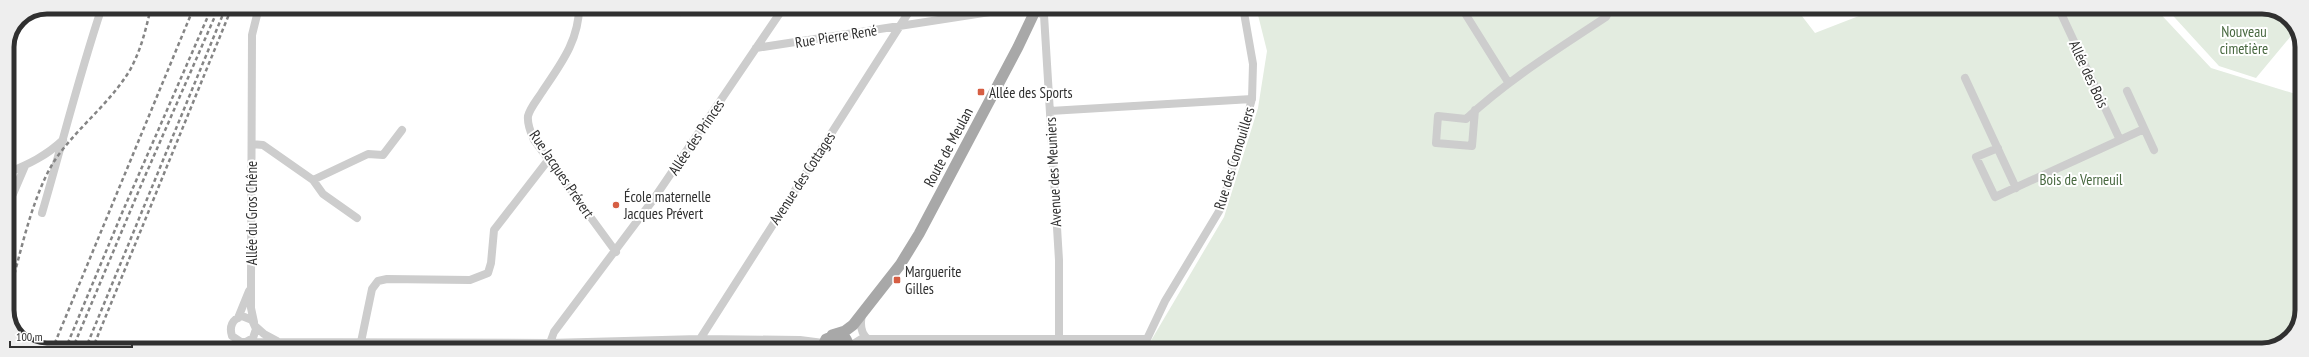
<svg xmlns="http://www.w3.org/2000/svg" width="2309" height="357" font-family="'PT Sans Narrow',sans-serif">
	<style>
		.green { fill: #e3ece0 }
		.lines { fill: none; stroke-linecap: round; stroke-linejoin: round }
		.minor { stroke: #cdcdcd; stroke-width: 8 }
		.major { stroke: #a8a8a8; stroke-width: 11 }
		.rail { stroke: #858585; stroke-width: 2.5; stroke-dasharray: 4 3; stroke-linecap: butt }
		.poi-dot { fill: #d65e43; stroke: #fff; stroke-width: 1.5 }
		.labels { text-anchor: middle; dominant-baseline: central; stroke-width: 4; stroke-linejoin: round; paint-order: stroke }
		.park-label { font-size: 15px; fill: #496941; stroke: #fff }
		.street-label { font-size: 15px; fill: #303030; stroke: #fff }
		.poi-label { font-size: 15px; fill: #303030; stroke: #fff; text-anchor: start }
		.rim { fill: none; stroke: #303030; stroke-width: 5 }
	</style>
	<rect width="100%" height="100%" fill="#fff"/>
	<!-- green -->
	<path class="green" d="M1256,7H1795L1815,33L1882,7H2154L2211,68L2302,96V316L2288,340L2262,350H1057L1058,343L1149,344L1224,217L1258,108L1267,51Z
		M2165,7H2268L2290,19L2296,30L2256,78L2219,66Z"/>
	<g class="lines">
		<!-- minor -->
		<path class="minor" d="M579,7C579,41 560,65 542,92C537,100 530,108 528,116C527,125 531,133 534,140L616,252
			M672,7L680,12L683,7
			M1461,7L1508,82
			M1784,7L1792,9L1797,7
			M2058,7L2120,140
			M756,48L1023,7L1044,15L1059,260V339
			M1965,78L2016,188
			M2127,91L2154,150
			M1475,110L1472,146L1436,143L1438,116L1466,119C1509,79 1558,49 1606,17L1611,7
			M1050,111L1252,99
			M252,144L263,145L313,180L368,154L383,155L402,130
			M1998,148L1976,157L1995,197L2144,129
			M7,173C29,164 46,156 63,140
			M313,180L323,194L357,218
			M7,200L13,194L25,166
			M42,213C62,145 79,75 102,7
			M862,315C860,324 860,333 868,339
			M238,318L249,291
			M254,322L251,308V281L252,35L259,7
			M255,326L264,334L277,341
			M246,342L253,338L256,329L252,320L242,316C232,319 229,327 232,336L241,342L550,343L699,339L800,340L823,343
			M361,342L372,289L378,281L387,279L470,280L488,273L491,263L494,230L549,159
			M550,343L554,332L653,200L784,7
			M850,346L861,339H1147L1165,301L1221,208L1252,99L1253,64L1243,7
			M693,350L912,7
			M922,350V339"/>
		<!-- major -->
		<path class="major" d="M832,335L845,331L853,325L900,265L919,234L1018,47L1037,7
			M821,350L826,339L836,335L846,339L851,350"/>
		<!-- rail -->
		<path class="rail" d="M7,301C20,257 30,202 53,163C75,129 109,105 130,70C141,50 146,29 151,7
			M52,350L194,7
			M65,350L122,213L212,7
			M72,350L142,183L219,7
			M85,350L226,7
			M92,350L232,7"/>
	</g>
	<!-- markers -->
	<g class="poi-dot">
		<rect x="977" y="88" width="8" height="8" rx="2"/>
		<circle cx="616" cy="205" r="4"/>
		<rect x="893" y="276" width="8" height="8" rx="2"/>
	</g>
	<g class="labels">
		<!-- park labels -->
		<g class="park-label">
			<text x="2244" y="31">Nouveau<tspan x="2244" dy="17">cimetière</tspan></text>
			<text x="2081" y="179">Bois de Verneuil</text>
		</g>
		<!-- street labels -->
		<g class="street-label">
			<text transform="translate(836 36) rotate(-9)">Rue Pierre René</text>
			<text transform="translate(2089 74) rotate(65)">Allée des Bois</text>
			<text transform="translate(696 137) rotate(-56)">Allée des Princes</text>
			<text transform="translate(948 147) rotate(-62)">Route de Meulan</text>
			<text transform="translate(1234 158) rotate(-73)">Rue des Cornouillers</text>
			<text transform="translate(1053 172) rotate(-93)">Avenue des Meuniers</text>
			<text transform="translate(562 174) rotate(56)">Rue Jacques Prévert</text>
			<text transform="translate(802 178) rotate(-57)">Avenue des Cottages</text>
			<text transform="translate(251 213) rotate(-90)">Allée du Gros Chêne</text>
		</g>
		<!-- poi labels -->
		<g class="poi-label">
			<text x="989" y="92">Allée des Sports</text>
			<text x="624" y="196">École maternelle<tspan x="624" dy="17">Jacques Prévert</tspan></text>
			<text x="905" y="271">Marguerite<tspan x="905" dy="17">Gilles</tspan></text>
		</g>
	</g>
	<!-- crop -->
	<path d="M0 0H2309V357H0ZM47 14H2262A33 33 0 0 1 2295 47V310A33 33 0 0 1 2262 343H47A33 33 0 0 1 14 310V47A33 33 0 0 1 47 14Z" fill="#eee" fill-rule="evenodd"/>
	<path class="rim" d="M47 14H2262A33 33 0 0 1 2295 47V310A33 33 0 0 1 2262 343H47A33 33 0 0 1 14 310V47A33 33 0 0 1 47 14Z"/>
	<!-- scale -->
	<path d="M10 341v6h122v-6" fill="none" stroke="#303030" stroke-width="2"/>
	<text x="16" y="341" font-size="12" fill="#303030" stroke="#ffffff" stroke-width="3" paint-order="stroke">100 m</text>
</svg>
